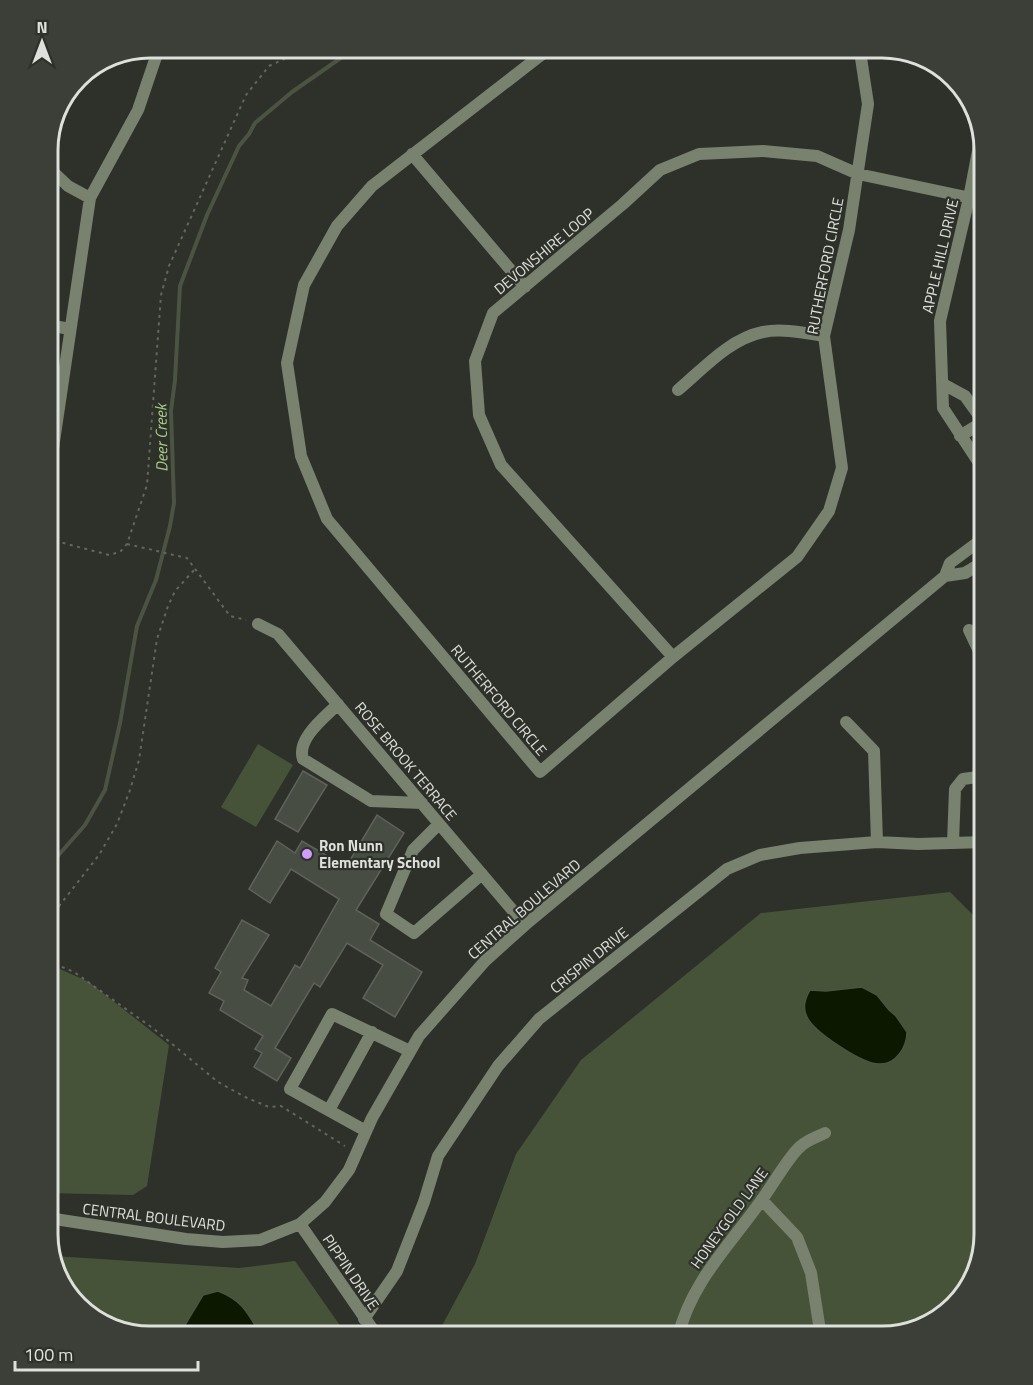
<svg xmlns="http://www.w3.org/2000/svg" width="1033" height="1385" font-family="'Titillium Web',sans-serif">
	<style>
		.green { fill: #475339 }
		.water { fill: #0c1800; stroke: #4b5442; stroke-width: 1.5 }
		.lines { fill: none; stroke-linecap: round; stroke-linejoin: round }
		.stream { stroke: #4b5442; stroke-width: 4 }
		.building { fill: #484d44; stroke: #5e625a; stroke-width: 1.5 }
		.path { stroke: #62665f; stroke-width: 2; stroke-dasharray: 3 4.5; stroke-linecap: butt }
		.minor { stroke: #78826f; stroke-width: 12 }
		.poi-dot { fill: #d29cfd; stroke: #2d3129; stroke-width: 2 }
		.labels { text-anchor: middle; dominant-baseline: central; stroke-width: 4.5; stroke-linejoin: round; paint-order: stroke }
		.street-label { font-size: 15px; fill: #dde0db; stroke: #2d3129 }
		.poi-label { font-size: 15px; font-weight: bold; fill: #dde0db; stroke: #2d3129; text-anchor: start }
		.water-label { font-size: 16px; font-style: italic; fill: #abcc88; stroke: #2d3129 }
		.rim { fill: none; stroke: #dde0db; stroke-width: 3 }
	</style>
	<rect width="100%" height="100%" fill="#2d3129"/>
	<!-- green -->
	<path class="green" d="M258,744L293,765L256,827L221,807Z
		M950,892L985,927V1235L971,1286L934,1323L883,1337H436L475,1264L516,1154L581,1060L761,913Z
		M51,965L89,982L169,1045L147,1186L133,1195L48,1193V971Z
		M54,1256L239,1268L295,1261L348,1337H144L99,1323L62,1286Z"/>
	<!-- water -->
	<path class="water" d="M862,987L877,995L889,1010L896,1016L907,1032C907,1047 896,1065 879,1064C862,1064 814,1032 807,1017C802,1007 805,999 810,990L826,991Z
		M218,1291C244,1301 248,1314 262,1337H166L179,1335L203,1295Z"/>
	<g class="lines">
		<!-- stream -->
		<path class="stream" d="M48,867L85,825L105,790L120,723L137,626L156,580L170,526L174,503L171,411L175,380L180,286L207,215L239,146L249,134L255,123L292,92L355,48"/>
	</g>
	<!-- building -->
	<path class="building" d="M303,771L327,785L298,832L275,819Z
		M377,815L404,833L356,910L379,924L370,940L422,972L395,1017L363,998L383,965L347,943L320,987L314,983L275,1048L291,1058L277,1081L254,1067L262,1053L255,1049L263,1036L220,1010L224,1001L209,993L221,972L215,968L242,920L269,935L242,978L248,980L244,990L271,1006L295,965L300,968L339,899L291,869L270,903L249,889L277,841L295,853L302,841L346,867Z"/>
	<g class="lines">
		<!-- path -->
		<path class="path" d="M48,539L109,555L120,552L127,544L147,485L161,295L169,266L246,95L269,66L308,48
			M127,544L187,558L230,616L246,620
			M48,926L56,910L99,855L117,824L130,790L139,760L157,639L168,606L175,591L195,569
			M48,961L74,972L154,1029L218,1082L245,1097L269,1107L281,1106L345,1146"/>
		<!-- minor -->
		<path class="minor" d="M550,48L372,186L337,226L304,285L287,363L301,456L327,519L540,772L673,657L797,557L829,511L842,468L824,336L849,230L868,104L861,58L857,48
			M981,135L969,198L940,321L943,408L985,472
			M412,154L525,287
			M48,167L68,186L90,198
			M48,325L70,329
			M943,384L965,396L985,424
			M678,390C703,369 729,339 763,332C782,328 805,333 824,336
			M960,436L983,422
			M48,482L90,198L138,110L159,48
			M945,576L965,573L985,561
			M258,624L278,634L525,925
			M969,630L985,664
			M673,657L501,465L479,415L475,361L493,313L623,204L660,170L699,154L763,151L817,156L858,174L985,201
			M338,704C325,717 296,739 303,759L371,801L422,803
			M846,722L874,751L877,842
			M439,824L413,850L386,914L414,933L482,874
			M953,843L955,789L963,779L985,776
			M329,1110L372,1032
			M366,1131L290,1089L332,1014L410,1051
			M762,1200L797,1237L811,1273L821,1337
			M48,1218L186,1239L223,1242L260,1240L300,1224L325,1202L349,1170L372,1118L419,1036L485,961L525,925L945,576L950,563L985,537
			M300,1224L378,1337
			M364,1319L397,1271L424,1202L438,1156L498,1066L539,1019L727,869L760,855L800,848L877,842L918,844L985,842
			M678,1337C691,1281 732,1243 763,1198C772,1186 791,1153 801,1146C807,1140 817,1137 825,1133"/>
	</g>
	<!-- markers -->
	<circle class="poi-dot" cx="307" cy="854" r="6"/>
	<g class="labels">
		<!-- street labels -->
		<g class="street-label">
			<text transform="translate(544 251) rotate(-40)">DEVONSHIRE LOOP</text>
			<text transform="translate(940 256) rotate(-77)">APPLE HILL DRIVE</text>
			<text transform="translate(825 266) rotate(-79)">RUTHERFORD CIRCLE</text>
			<text transform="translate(499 700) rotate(50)">RUTHERFORD CIRCLE</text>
			<text transform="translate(406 761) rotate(50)">ROSE BROOK TERRACE</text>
			<text transform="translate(524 909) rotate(-41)">CENTRAL BOULEVARD</text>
			<text transform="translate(589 960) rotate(-39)">CRISPIN DRIVE</text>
			<text transform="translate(154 1217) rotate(7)">CENTRAL BOULEVARD</text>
			<text transform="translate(729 1218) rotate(-54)">HONEYGOLD LANE</text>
			<text transform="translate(351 1272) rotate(56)">PIPPIN DRIVE</text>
		</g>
		<!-- poi labels -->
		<g class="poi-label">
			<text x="319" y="845">Ron Nunn<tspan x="319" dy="17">Elementary School</tspan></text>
		</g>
		<!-- water labels -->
		<g class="water-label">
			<text transform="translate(161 438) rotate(-91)">Deer Creek</text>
		</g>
	</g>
	<!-- crop -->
	<path d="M0 0H1033V1385H0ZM150 58H882A92 92 0 0 1 974 150V1234A92 92 0 0 1 882 1326H150A92 92 0 0 1 58 1234V150A92 92 0 0 1 150 58Z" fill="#3b3f37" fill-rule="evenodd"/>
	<path class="rim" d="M150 58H882A92 92 0 0 1 974 150V1234A92 92 0 0 1 882 1326H150A92 92 0 0 1 58 1234V150A92 92 0 0 1 150 58Z"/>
	<!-- north arrow -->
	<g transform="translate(42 42)" stroke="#2d3129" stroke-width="4.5" paint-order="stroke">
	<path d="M0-4.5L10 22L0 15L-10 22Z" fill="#dde0db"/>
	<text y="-9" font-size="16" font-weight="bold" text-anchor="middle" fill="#dde0db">N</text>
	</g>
	<!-- scale -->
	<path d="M15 1361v9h183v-9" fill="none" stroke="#dde0db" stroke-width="3"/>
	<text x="24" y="1361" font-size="18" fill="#dde0db" stroke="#2d3129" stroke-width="4.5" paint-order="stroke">100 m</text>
</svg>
